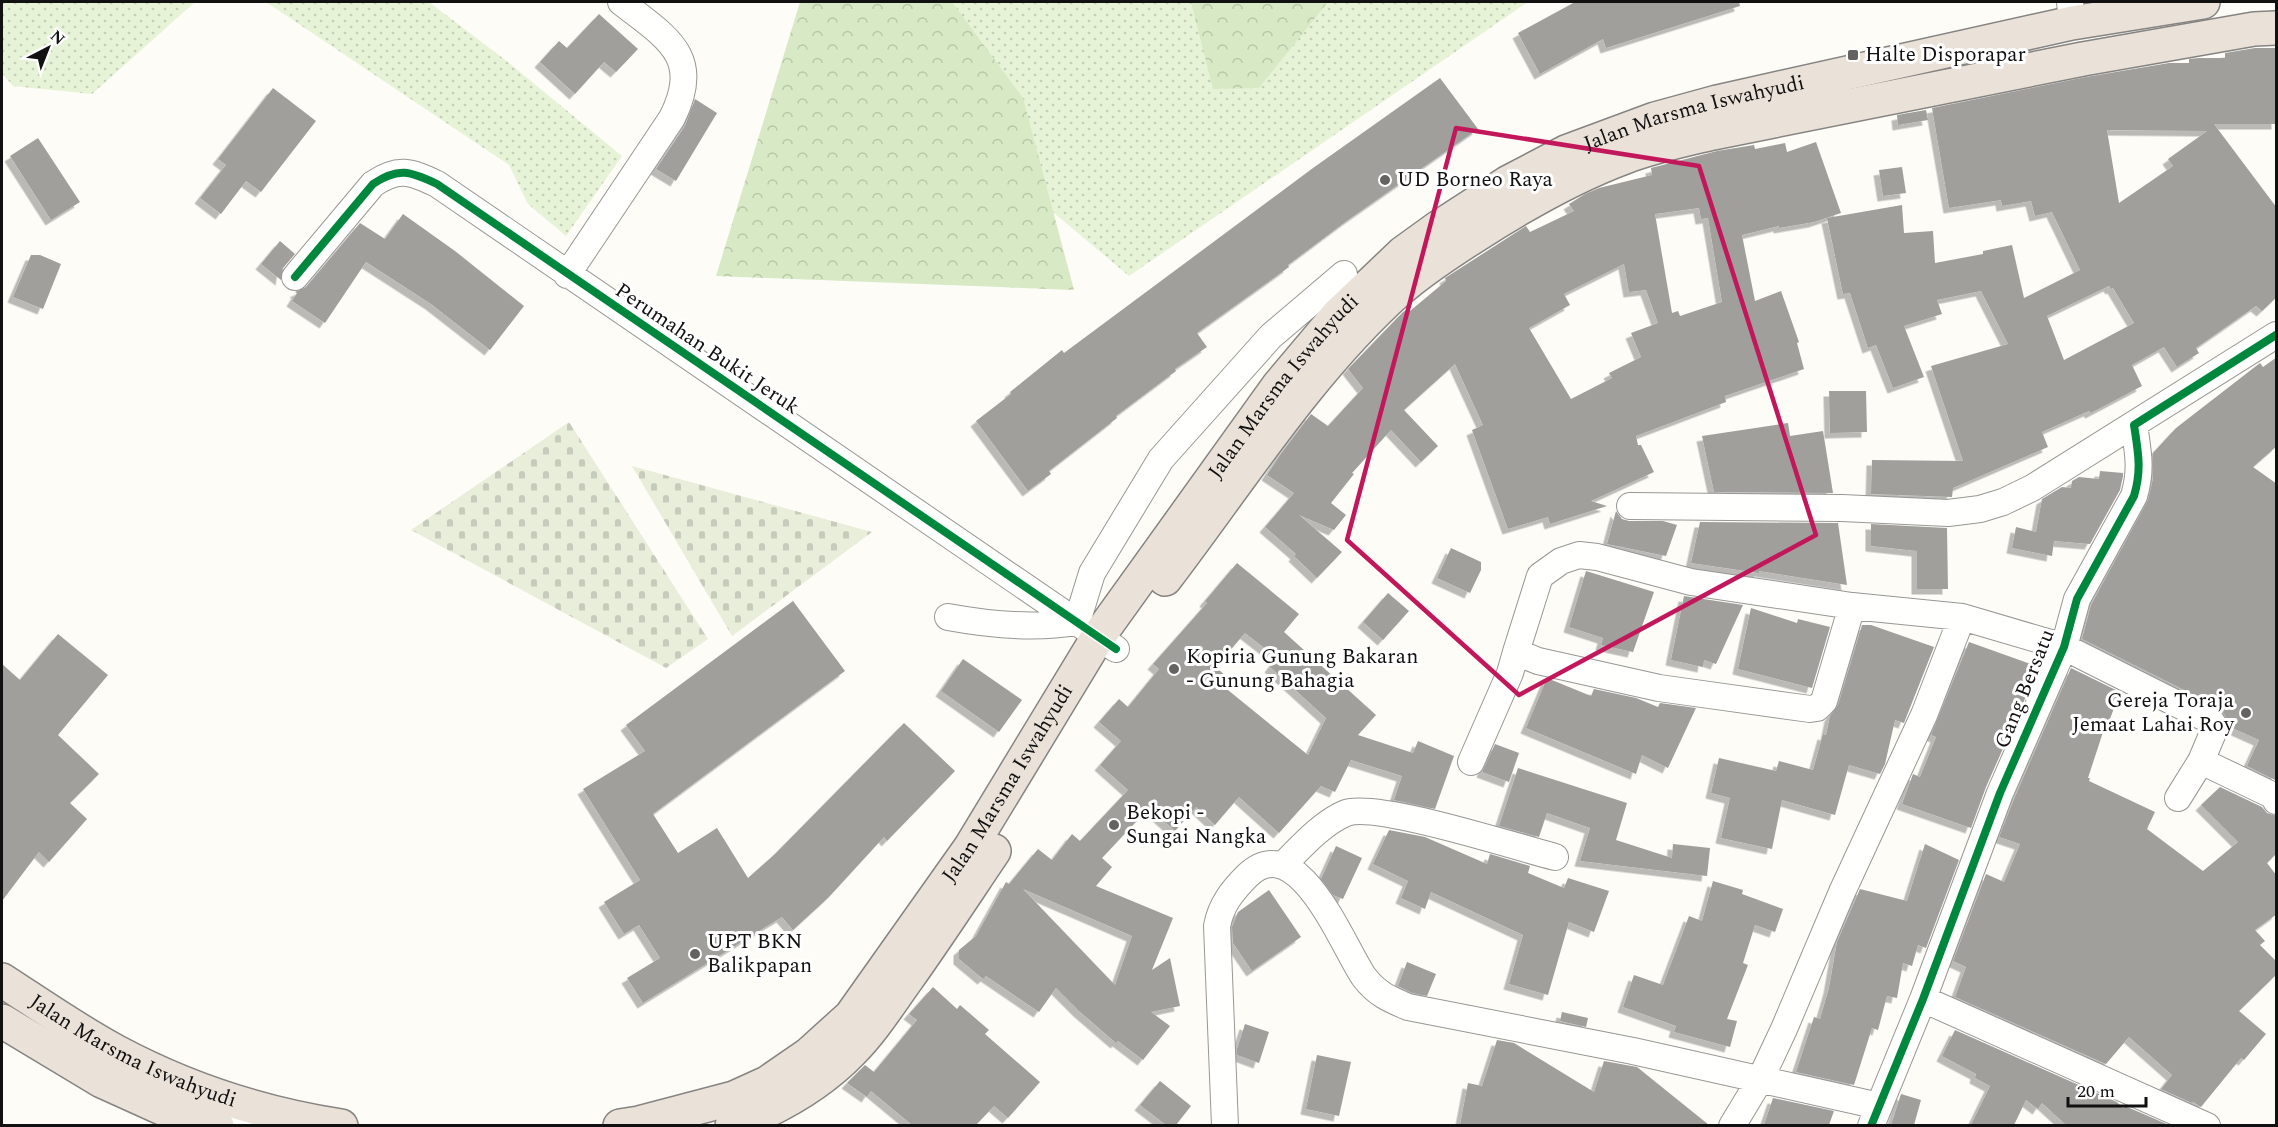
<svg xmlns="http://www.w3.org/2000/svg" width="2278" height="1127" font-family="Spectral,serif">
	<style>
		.green { fill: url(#green-dots) }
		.forest { fill: url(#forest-crowns) }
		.cemetery { fill: url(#cemetery-stones) }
		.building { fill: #a19f9c; fill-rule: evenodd; filter: url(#shadow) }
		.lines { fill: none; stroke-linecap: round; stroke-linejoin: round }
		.minor-casing { stroke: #979795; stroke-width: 28 }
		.highway-casing { stroke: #858482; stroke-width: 36 }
		.minor { stroke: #fffffe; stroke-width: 26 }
		.highway { stroke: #eae1d8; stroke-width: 33 }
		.cycleway-casing { stroke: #fff; stroke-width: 11 }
		.cycleway { stroke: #00873e; stroke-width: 8 }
		.marked { fill: none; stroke: #c2185b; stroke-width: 4.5; stroke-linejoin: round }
		.poi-dot { fill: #646362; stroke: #fff; stroke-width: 2 }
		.labels { text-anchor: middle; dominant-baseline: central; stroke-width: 6; stroke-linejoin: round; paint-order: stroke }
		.poi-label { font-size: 21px; fill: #111; stroke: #fff; text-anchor: start }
		.street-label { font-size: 21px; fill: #111; stroke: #fff }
	</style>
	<defs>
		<pattern id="green-dots" width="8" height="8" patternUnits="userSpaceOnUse" patternTransform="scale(1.5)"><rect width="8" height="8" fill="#e7f3d7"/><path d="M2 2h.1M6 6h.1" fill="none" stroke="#c5cfb8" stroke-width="1.8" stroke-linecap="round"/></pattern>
		<pattern id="forest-crowns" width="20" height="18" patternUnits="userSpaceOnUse" patternTransform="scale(1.5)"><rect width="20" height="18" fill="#d8eac5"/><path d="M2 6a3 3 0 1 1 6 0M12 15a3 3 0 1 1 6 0" fill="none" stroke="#b8c8a8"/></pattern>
		<pattern id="cemetery-stones" width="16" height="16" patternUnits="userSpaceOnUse" patternTransform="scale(1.5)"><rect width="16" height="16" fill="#e9eedb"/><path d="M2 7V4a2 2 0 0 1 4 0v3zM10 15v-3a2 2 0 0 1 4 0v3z" fill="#c7cbbb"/></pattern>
		<filter id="shadow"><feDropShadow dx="-5.5" dy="5.5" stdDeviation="0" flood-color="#0004"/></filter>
	</defs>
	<rect width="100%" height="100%" fill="#fdfcf7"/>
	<!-- green -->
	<path class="green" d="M2,2H195L92,94L13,86L2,73Z
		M266,2H429L504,59L622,156L566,236L528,204L509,165Z
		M803,2H1528L1129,276Z"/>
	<!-- forest -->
	<path class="forest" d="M800,2H952L1023,98L1074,290L716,276Z
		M1191,2H1328L1259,88L1213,89Z"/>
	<!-- cemetery -->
	<path class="cemetery" d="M569,422L708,639L666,668L411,530Z
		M632,466L872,532L732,636Z"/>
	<!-- building -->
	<path class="building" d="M1575,2H1739L1740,6L1606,48L1603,39L1540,74L1518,33Z
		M599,14L638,49L616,72L604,62L575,94L540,62L559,41L567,48Z
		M2255,48H2276L2277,124H2214L2277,208V297L2262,311L2256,306L2196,348L2199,353L2177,367L2164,347L2132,365L2142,386L2091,413L2089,411L2042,432L2048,447L1953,488L1952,497L1871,494L1872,460L1963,461L1931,366L2008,344L1981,291L1937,300L1942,314L1904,326L1924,377L1893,388L1876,345L1868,348L1850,293L1843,294L1827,218L1902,205L1904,233L1933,231L1935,263L1983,254V251L2012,245L2024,298L2080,270L2052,212L2035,216L2031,201L2002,206L2001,200L1949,208L1932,108L2086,77L2169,63H2189V59L2199,58H2225V53ZM2107,130L2207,131L2168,159L2173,166L2119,203ZM2109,286L2111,289L2113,288L2134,323L2064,360L2047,316Z
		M1440,78L1478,129L1348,220L1288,265L1289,267L1197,333L1207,347L1175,369L1176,371L1116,416L1117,418L1049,471L1051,474L1028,491L976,421L1011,394L1010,392L1062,350L1064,353L1313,168Z
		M273,88L316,121L261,192L246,181L221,214L200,198L226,165L218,159Z
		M695,99L717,113L676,181L656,169L685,126Z
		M1926,110L1928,120L1898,125L1897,115Z
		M38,138L80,202L51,220L10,156Z
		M1816,142L1841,213L1814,222L1779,228V226L1742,235L1755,301L1781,291L1799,342L1797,343L1804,369L1725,396L1726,402L1636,436L1638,445H1641L1654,472L1591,501L1607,506L1550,524L1548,517L1508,529L1472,430L1483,425L1455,364L1404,410L1438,446L1421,462L1391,430L1352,473L1354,474L1331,503L1346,515L1334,530L1299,515L1342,552L1317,578L1294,556L1296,554L1265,527L1294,493L1267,475L1280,455L1311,414L1328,426L1363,388L1348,369L1403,312L1408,309L1410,311L1446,281L1445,278L1526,226L1530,232L1574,211L1569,204L1585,194L1599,188L1652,175L1651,168L1717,151L1754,145L1755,149L1785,143L1787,152ZM1699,208L1701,219L1708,218L1722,302L1680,316L1678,311L1672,313L1655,214ZM1624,264L1629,292L1646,290L1658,323L1631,333L1641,357L1609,373L1612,378L1571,399L1529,328L1570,305L1564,294Z
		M1902,167L1906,193L1883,196L1879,170Z
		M403,214L455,251L524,306L490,350L431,304L366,262L325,323L292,301L297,293L295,292L306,287L360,223L385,239Z
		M280,241L295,254L283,268L281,280L261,264Z
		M31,255H40L61,264L43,309L13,297Z
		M2277,357V446L2253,467L2277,484V781L2247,766L2259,740L2230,727L2224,714L2218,708L2219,705L2198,697L2082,639L2091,605L2148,500L2153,479V453L2176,428L2260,363L2263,367Z
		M1829,391H1866L1867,432L1830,433Z
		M1788,423L1790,436L1823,431L1833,493L1714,492L1702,436Z
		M2100,471L2123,473V476L2120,490L2090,544L2054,541L2052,556L2012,548L2016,527L2036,532L2042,499L2062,487L2071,488L2072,481L2079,477L2099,479Z
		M1616,511L1622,519L1629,521H1663L1677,525L1666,556L1607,544Z
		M1700,522L1838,523L1847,585L1759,571V573L1691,563Z
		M1871,524L1947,528L1948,589H1917V551L1871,546Z
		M1451,548L1481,562V570L1470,593L1437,578Z
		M1237,563L1299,614L1284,632L1376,715L1358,735L1413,753L1418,741L1454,756L1435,809L1394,800L1402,776L1351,760L1335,792L1321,786L1279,833L1239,797L1215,825L1196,807L1175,831L1149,808L1102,858L1112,867L1096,886L1173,918L1152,970L1170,958L1180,1006L1151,1012L1170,1026L1143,1060L1118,1041L1116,1043L1079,1011L1056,988L1039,1012L986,976L983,979L959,959V950L976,936L1006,882L1009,884L1038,849L1052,860L1072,834L1080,841L1128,790L1100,765L1121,741L1099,722L1119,699L1128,707L1159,669L1153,664L1207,603L1205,601ZM1245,633L1277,658L1270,667L1326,718L1308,755L1223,686L1229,679L1216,667ZM1023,889L1132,936L1115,985Z
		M1586,571L1654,592L1633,652L1601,645L1603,638L1569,627Z
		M1388,593L1409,611L1383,640L1363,622Z
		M1684,596L1743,605L1716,664L1704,660L1703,667L1671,660Z
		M793,601L845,671L653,814L678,853L717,828L748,878L775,854L904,723L955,771L887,841L884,837L829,897L793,930L782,917L643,1003L627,978L660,958L639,925L624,934L604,902L640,880L583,789L645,751L626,725Z
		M1751,608L1797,623L1798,619L1830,627L1812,688L1738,669Z
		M1862,625H1871L1934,647L1904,723L1895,720L1885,764L1880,774L1849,765L1835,815L1782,800L1772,849L1721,838L1730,798L1711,793L1719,758L1776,771L1779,761L1813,770L1823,734L1826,735L1830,716L1838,705Z
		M58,634L108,675L58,735L99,774L70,803L87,819L49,862L39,852L2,901V664L20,680Z
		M1969,642L2039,667L1986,787L1971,828L1902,804L1913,774L1920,777L1936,737L1931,735Z
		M963,659L1022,700L999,732L941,691Z
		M2071,668L2120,692L2107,727L2105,726L2088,778H2090L2089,781L2155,812L2147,829L2203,871L2238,842L2201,805L2220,787L2262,807L2267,813L2277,816V853L2267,863L2277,876V914L2255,930L2265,941L2260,945L2277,962V974L2239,1011L2266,1034L2244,1060L2241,1058L2201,1107L2193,1102L2192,1103L2161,1089L2172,1075L2129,1037L2106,1064L1955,997L1966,967L1953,961L1986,874L2004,882L2020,844L1999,837L2014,799Z
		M1547,678L1591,696L1594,689L1636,698L1658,707L1660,703L1696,708L1668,768L1642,755L1636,774L1526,728Z
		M1495,744L1519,753L1509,782L1482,772Z
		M1518,768L1627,803L1616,840L1672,858L1673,844L1710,848L1707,876L1580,861L1590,828L1547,813L1539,837L1499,826Z
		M1389,830L1425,837L1487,864L1490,854L1530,866L1528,873L1564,888L1568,878L1609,891L1594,932L1569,922L1548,995L1509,984L1523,935L1431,892L1425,909L1401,898L1408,881L1373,864Z
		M1925,844L1959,860L1926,948L1918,945L1912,966L1903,963L1897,998L1887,996L1878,1030L1872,1028L1854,1085L1796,1072L1814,1017L1820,1019L1829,988L1837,942L1860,889L1907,901Z
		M1336,846L1362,858L1343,899L1333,895L1321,879Z
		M1713,881L1743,890L1742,894L1783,909L1775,932L1755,925L1743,963L1748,965L1727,1019L1737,1021L1730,1047L1674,1032L1676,1026L1623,1007L1634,975L1663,985L1689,916L1702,921Z
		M1269,890L1301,937L1252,971L1233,943L1232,927L1238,912Z
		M1407,962L1436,974L1427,996L1412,993L1398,986Z
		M933,987L957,1009L960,1005L989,1030L985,1034L1040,1082L1008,1118L994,1106L976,1125H912L871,1091L867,1097L847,1083L865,1065L874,1072L917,1020L909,1014Z
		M1562,1012L1588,1018L1586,1027L1560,1021Z
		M1245,1024L1269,1032L1259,1063L1237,1055V1049Z
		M1955,1030L2117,1102L2123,1108L2125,1106L2169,1125H2066L2042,1103L2038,1109L2026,1100L2014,1125H1971L1990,1086L1975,1078L1976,1074L1942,1056Z
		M1497,1040L1514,1043L1594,1092L1604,1061L1637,1067L1709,1125H1460L1468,1083L1482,1086Z
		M1317,1055L1351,1062L1339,1116L1306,1109Z
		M1160,1081L1191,1106L1176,1125H1166L1140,1105Z
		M1901,1094L1921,1100L1914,1125H1891Z
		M1773,1098L1834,1111L1829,1125H1764Z"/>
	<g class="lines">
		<defs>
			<path id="minor" d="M2070,2L2072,23
				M567,275L672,118C703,56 667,38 621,2
				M295,277L373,184C398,167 410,171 437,184L1116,649
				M1630,506L1842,508L1948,513L1980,509L2003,502L2032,488L2276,335
				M948,617C991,625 1034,629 1077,622L1092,573L1161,459L1271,336L1344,274
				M1516,652L1540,576L1561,561L1579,555L1597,557L1691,582L1852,606
				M1471,762L1510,673L1516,652L1538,661L1659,688L1810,709L1817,708L1824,701L1852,606L1962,617L2064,647L2211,721L2215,728L2201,761L2274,796L2276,801
				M2178,798L2201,761
				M1283,865C1301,847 1322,823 1346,813C1377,802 1516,847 1555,857
				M1923,999L2207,1126
				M219,1099L249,1126
				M1225,1126L1217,926C1221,905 1232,891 1247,876C1298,826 1343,947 1364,977C1377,994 1389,999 1408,1007L1633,1051L1879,1106
				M1732,1126L1761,1078L1784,1029L1842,892L1924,715L1962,617
				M1871,1126L1923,999L2000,793L2064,647L2077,599L2134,496C2142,469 2138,452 2134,425"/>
			<g id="highway">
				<path d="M1165,579C1240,481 1307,373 1399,290C1422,270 1448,253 1473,237C1521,206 1571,177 1625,157C1654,146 1683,140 1713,133L2083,59L2254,29L2276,28"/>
				<path id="s1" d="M2,980C39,1004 76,1030 115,1051C184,1088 263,1114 341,1126"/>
				<path d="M2,1021L102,1081L164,1109L217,1126"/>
				<path id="s2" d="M620,1126L639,1123L734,1098L767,1083L809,1054L851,1016L970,848L1098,637L1279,385L1338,315L1403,253L1439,227L1507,183L1566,152L1655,119L1717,102L2072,23L2203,2"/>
				<path d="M732,1126C776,1109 818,1086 851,1052C873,1030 889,1004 907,979C937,937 965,894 994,851"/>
			</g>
		</defs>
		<!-- minor casing -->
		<use href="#minor" class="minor-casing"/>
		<!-- highway casing -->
		<use href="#highway" class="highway-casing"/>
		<!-- minor -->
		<use href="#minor" class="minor"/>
		<!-- highway -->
		<use href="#highway" class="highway"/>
		<defs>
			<path id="cycleway" d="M295,277L373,184C398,167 410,171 437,184L1116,649
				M1871,1126L1923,999L2000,793L2064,647L2077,599L2134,496C2142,469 2138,452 2134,425L2276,335"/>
		</defs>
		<!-- cycleway casing -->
		<use href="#cycleway" class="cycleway-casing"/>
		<!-- cycleway -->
		<use href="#cycleway" class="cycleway"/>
	</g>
	<!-- marked area -->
	<path class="marked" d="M1456,128L1699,166L1816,535L1519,695L1347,540Z"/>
	<!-- markers -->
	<g class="poi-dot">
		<rect x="1847" y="49" width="12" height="12" rx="3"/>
		<circle cx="1385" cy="180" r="6"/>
		<circle cx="1174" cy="669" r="6"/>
		<circle cx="2246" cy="713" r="6"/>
		<circle cx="1114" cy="825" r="6"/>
		<circle cx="695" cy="954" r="6"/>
	</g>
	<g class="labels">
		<!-- poi labels -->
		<g class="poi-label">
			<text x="1865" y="55">Halte Disporapar</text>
			<text x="1397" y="180">UD Borneo Raya</text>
			<text x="1186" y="657">Kopiria Gunung Bakaran<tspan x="1186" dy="24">- Gunung Bahagia</tspan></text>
			<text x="2234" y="701" text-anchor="end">Gereja Toraja<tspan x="2234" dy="24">Jemaat Lahai Roy</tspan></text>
			<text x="1126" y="813">Bekopi -<tspan x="1126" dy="24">Sungai Nangka</tspan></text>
			<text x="707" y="942">UPT BKN<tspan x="707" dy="24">Balikpapan</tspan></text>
		</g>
		<!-- street labels -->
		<g class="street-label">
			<text stroke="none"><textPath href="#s2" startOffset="1532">Jalan Marsma Iswahyudi</textPath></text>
			<text transform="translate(707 349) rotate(34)">Perumahan Bukit Jeruk</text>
			<text stroke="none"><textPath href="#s2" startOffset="1026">Jalan Marsma Iswahyudi</textPath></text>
			<text transform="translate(2025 689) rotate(-68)">Gang Bersatu</text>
			<text stroke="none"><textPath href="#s2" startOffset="542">Jalan Marsma Iswahyudi</textPath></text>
			<text stroke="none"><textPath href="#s1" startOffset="150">Jalan Marsma Iswahyudi</textPath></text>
		</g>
	</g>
	<!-- border -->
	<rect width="2278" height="1127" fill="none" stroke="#111111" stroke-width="6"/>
	<!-- north arrow -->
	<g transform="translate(48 48) rotate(42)" stroke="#ffffff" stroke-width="4.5" paint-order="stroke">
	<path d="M0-4.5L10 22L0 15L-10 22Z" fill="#111111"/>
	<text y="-9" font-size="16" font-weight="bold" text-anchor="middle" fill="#111111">N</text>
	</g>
	<!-- scale -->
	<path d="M2068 1097v9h78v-9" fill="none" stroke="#111111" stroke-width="3"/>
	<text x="2077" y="1097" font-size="18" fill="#111111" stroke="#ffffff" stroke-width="4.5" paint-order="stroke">20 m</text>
</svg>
